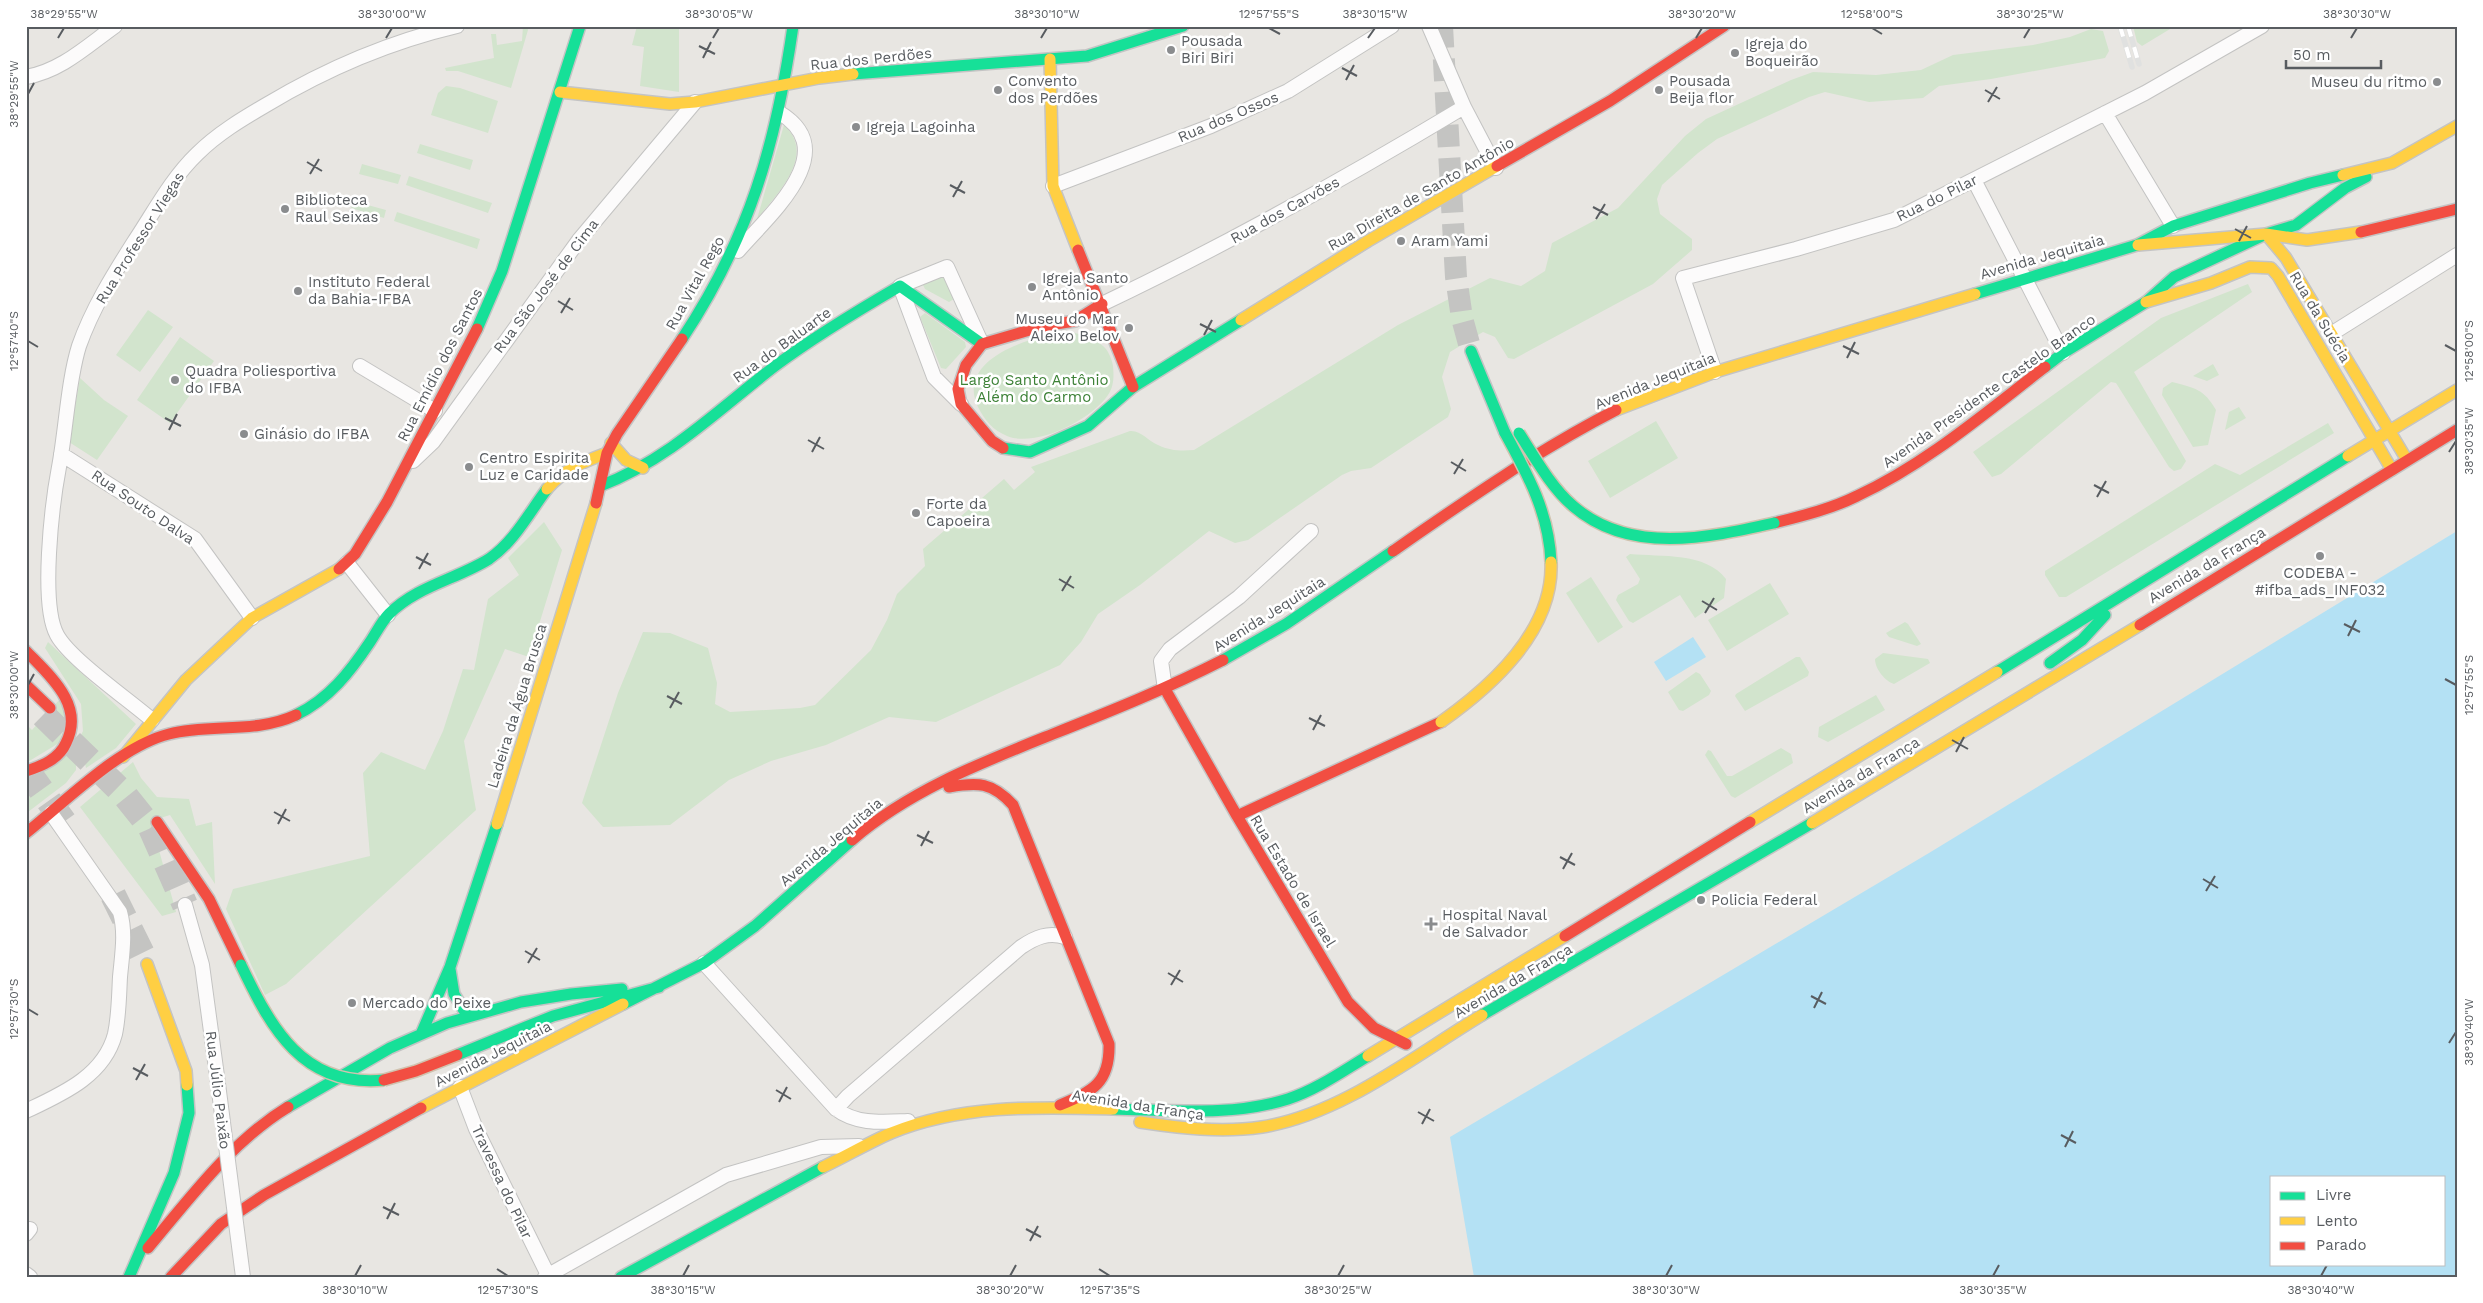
<svg xmlns="http://www.w3.org/2000/svg" width="2483" height="1303" font-family="'Work Sans',sans-serif">
	<style>
		.green { fill: #d2e4cd }
		.water { fill: #b4e1f4; fill-rule: evenodd }
		.lines { fill: none; stroke-linecap: round; stroke-linejoin: round }
		.primary-tunnel { stroke: #c4c4c2; stroke-width: 22; stroke-dasharray: 22 11; stroke-linecap: butt }
		.highway-tunnel { stroke: #c4c4c2; stroke-width: 26; stroke-dasharray: 26 13; stroke-linecap: butt }
		.street-casing { stroke: #c3c3c2; stroke-width: 16 }
		.fast-casing { stroke: #c4c4c4; stroke-width: 14 }
		.slow-casing { stroke: #c4c4c4; stroke-width: 14 }
		.jam-casing { stroke: #c4c4c4; stroke-width: 14 }
		.street { stroke: #fcfbfb; stroke-width: 14 }
		.fast { stroke: #16e098; stroke-width: 11 }
		.slow { stroke: #ffcf43; stroke-width: 11 }
		.jam { stroke: #f24e42; stroke-width: 11 }
		.rail-casing { stroke: #e0e1e0; stroke-width: 5.5 }
		.rail { stroke: #fff; stroke-width: 4; stroke-dasharray: 11; stroke-linecap: butt }
		.street-bridge-casing { stroke: #c3c3c2; stroke-width: 16; stroke-linecap: butt }
		.fast-bridge-casing { stroke: #d0c3b0; stroke-width: 14; stroke-linecap: butt }
		.slow-bridge-casing { stroke: #d0c3b0; stroke-width: 14; stroke-linecap: butt }
		.jam-bridge-casing { stroke: #d0c3b0; stroke-width: 14; stroke-linecap: butt }
		.street-bridge { stroke: #fcfbfb; stroke-width: 14 }
		.fast-bridge { stroke: #16e098; stroke-width: 11 }
		.slow-bridge { stroke: #ffcf43; stroke-width: 11 }
		.jam-bridge { stroke: #f24e42; stroke-width: 11 }
		.ticks { fill: none; stroke: #585c60; stroke-width: 2 }
		.poi-dot { fill: #8a8c8e; stroke: #fff; stroke-width: 2 }
		.labels { text-anchor: middle; dominant-baseline: central; stroke-width: 5; stroke-linejoin: round; paint-order: stroke }
		.poi-label { font-size: 15px; fill: #585c60; stroke: #fff; text-anchor: start }
		.street-label { font-size: 15px; fill: #585c60; stroke: #fff }
		.park-label { font-size: 15px; fill: #3c8136; stroke: #fff }
		.neatline { fill: none; stroke: #585c60; stroke-width: 2 }
		.ticks-label { font-size: 12px; text-anchor: middle; fill: #585c60 }
	</style>
	<rect width="100%" height="100%" fill="#e8e6e2"/>
	<!-- green -->
	<path class="green" d="M523,26H527L528,30L511,88L458,71H446L445,68L494,58L491,34H496L497,45L522,41Z
		M637,26H679V92L640,86L644,47L632,45Z
		M2133,26H2175L2142,46L2137,42Z
		M2091,29L2103,31L2109,51L2105,58L1991,79L1939,86L1923,98L1869,102L1825,92L1809,97L1717,139L1698,153L1662,185L1657,199L1660,214L1692,239V250L1653,284L1514,359L1508,358L1495,337L1483,332L1450,352L1442,377L1451,409L1448,417L1371,468L1351,471L1342,475L1248,540L1235,543L1209,531L1140,585L1098,614L1081,642L1060,665L936,722L889,717L826,745L771,761L729,780L670,825L603,827L582,803L618,693L643,632L670,633L708,648L717,683L715,704L730,712L800,708L815,705L871,650L887,620L897,594L925,566L923,549L1004,479L1014,490L1035,472L1031,467L1130,431C1141,430 1148,441 1158,445C1170,451 1182,451 1194,450L1398,325L1490,278L1521,286L1545,271L1552,243L1618,208L1685,136L1706,119L1791,80L1813,72L1876,75L1921,70L1953,55L2033,45L2070,37Z
		M446,86L460,88L498,101L488,133L431,115L438,93Z
		M784,125C817,155 777,194 757,219Z
		M420,144L473,160L470,170L417,153Z
		M362,164L401,175L398,184L359,174Z
		M409,176L492,203L488,213L406,185Z
		M353,201L386,210L384,218L351,208Z
		M397,212L480,239L477,249L394,221Z
		M942,275L946,277L954,299L949,302L925,289L923,285Z
		M2248,284L2252,292L2134,372L2186,461L2181,469L2174,471L2169,467L2116,383L2111,382L2001,474L1992,477L1973,452L2161,318Z
		M148,310L173,327L140,372L116,355Z
		M925,313L965,342L966,347L946,369L941,368L920,317Z
		M1072,332C1082,335 1094,338 1103,346C1108,350 1112,359 1113,366C1114,376 1114,386 1108,395C1091,420 1036,448 1007,436C993,430 985,421 978,407C954,357 1037,334 1072,332Z
		M180,337L214,361L170,423L137,400Z
		M2213,364L2219,375L2207,381L2193,376Z
		M80,378L104,400L128,416L97,460L69,442Z
		M2172,382C2195,388 2204,389 2216,410L2208,445L2193,447L2162,395L2163,388Z
		M2239,407L2246,418L2225,430L2229,412Z
		M1656,421L1678,458L1610,498L1588,461Z
		M2328,423L2334,433L2066,597H2059L2045,575V571L2215,464L2240,475Z
		M544,522L562,550L529,657L505,649L464,741L476,810L286,984L265,995L226,909L233,889L370,856L363,773L381,752L425,770L443,731L463,669L474,670L488,599L519,575L508,558Z
		M1630,554C1661,557 1706,552 1726,579L1724,598L1695,618L1680,595L1633,623L1629,621L1616,600L1618,595L1638,584L1640,579L1626,557Z
		M1591,577L1623,627L1598,643L1566,593Z
		M1770,583L1789,614L1727,651L1708,620Z
		M1905,622L1908,624L1921,644L1917,646L1889,637L1886,633Z
		M48,642L136,724L116,748L86,768L83,754L77,743L83,731L81,704L45,648Z
		M1883,653L1928,659L1930,663L1894,684C1885,681 1875,669 1875,659Z
		M1796,657H1800L1809,672L1808,676L1745,711L1735,696L1736,694Z
		M1696,672L1700,674L1711,691L1709,695L1683,711L1679,710L1668,692Z
		M1876,695L1885,710L1828,742L1818,737L1819,727Z
		M60,699L67,715L59,743L26,763V724L32,730Z
		M1781,748L1791,754L1793,763L1735,798L1731,796L1705,755L1708,750L1711,751L1727,776H1732Z
		M72,750L76,754V770L66,783L28,812L26,810V779Z
		M133,762L141,778L157,797L189,799L196,826L212,822L215,884L170,815L151,821L176,912L162,916L80,807Z"/>
	<!-- water -->
	<path class="water" d="M2457,531V1277H1474L1450,1137L1929,853ZM2272,1177H2444V1264H2272Z
		M1693,637L1706,657L1666,681L1654,662Z"/>
	<g class="lines">
		<!-- primary-tunnel -->
		<path class="primary-tunnel" d="M1442,26L1456,277L1462,318L1471,351"/>
		<!-- highway-tunnel -->
		<path class="highway-tunnel" d="M43,715L123,793L151,828L185,905
			M26,769L69,829
			M113,895L147,964"/>
		<defs>
			<path id="street" d="M1429,26L1464,107L1496,168
				M26,77C61,71 87,46 115,26
				M2105,113L2173,226
				M1974,180L2063,353
				M1053,186L1211,126L1288,91L1392,26
				M738,251C768,216 844,152 780,113
				M1102,304C1226,245 1346,178 1464,107
				M2331,334L2457,255
				M360,366L435,411
				M1715,372L1683,278L1796,249L1894,220L2145,93L2262,26
				M961,404L934,377L900,286L947,267L981,342
				M61,454L195,539L252,618
				M413,461L433,442L579,240L695,102
				M347,563L388,615
				M1165,689L1161,661L1170,649L1239,597L1311,531
				M152,720C129,700 70,659 57,635C40,604 52,504 59,467C66,430 68,381 79,346C92,309 113,275 134,242C154,212 171,179 197,154C217,134 242,119 266,105C326,69 389,42 457,26
				M185,905L202,965L217,1076
				M704,963L836,1109C857,1125 883,1122 908,1121
				M460,1087L476,1129L548,1275
				M836,1109L848,1096L1021,947C1036,937 1048,932 1065,937
				M26,1111C62,1094 104,1076 115,1034C119,1015 119,995 120,977C122,955 126,933 120,912L51,813
				M26,1234L30,1229
				M26,1274L30,1277
				M545,1277L726,1175L821,1147L859,1146"/>
			<path id="fast" d="M853,74L1087,56L1183,26
				M1975,294L2137,245L2173,226L2310,183L2343,175
				M477,329L502,271L580,26
				M682,339C749,238 776,145 793,26
				M1471,351L1505,433
				M2045,367L2063,353L2146,302L2174,277L2266,234L2296,225L2345,188L2366,177
				M1003,448L1030,452L1088,426L1133,387L1241,320
				M600,486C668,460 718,410 775,366C815,336 857,311 900,286L982,344
				M1223,660L1286,624L1393,551
				M2050,663L2082,640L2105,615
				M1997,672L2348,456
				M296,715C329,699 350,672 370,642C376,633 382,621 389,614C417,586 457,579 489,559C514,542 529,513 547,489
				M450,969L454,994L468,1017
				M623,1004L704,963L755,926L852,840
				M1482,1015L1812,823
				M422,1032L450,967L497,824
				M457,1055L553,1016L659,987
				M288,1107L390,1048L447,1023L521,1002L571,994L622,989
				M1113,1109C1171,1110 1231,1117 1288,1099C1316,1090 1343,1071 1368,1056
				M129,1277L174,1173L189,1113L187,1085
				M621,1277L823,1167"/>
			<path id="slow" d="M1050,59L1053,186L1078,250
				M560,92L670,104L695,102L819,78L853,74
				M2343,175L2392,163L2457,126
				M2266,234L2286,258L2407,460
				M2138,245L2266,234L2307,240L2361,232
				M2146,302L2211,283L2250,267L2271,268L2278,276L2392,470
				M1241,320L1368,241L1497,166
				M1616,410L1715,372L1975,294
				M611,443L626,460L643,468
				M2348,456L2457,390
				M547,489C564,469 583,462 607,453
				M123,757L186,680L252,618L339,569
				M1750,822L1997,672
				M1812,823L2140,625
				M497,824L596,503
				M147,964L186,1071L187,1085
				M1368,1056L1565,936
				M421,1108L623,1004
				M1140,1122C1180,1128 1221,1133 1262,1127C1342,1114 1414,1056 1482,1015
				M823,1167C846,1156 868,1143 891,1133C962,1104 1038,1107 1113,1109"/>
			<path id="jam" d="M1497,166L1610,101L1724,26
				M2361,232L2457,209
				M1078,250L1133,387
				M1003,448L992,441L961,404L958,389L966,365L982,344L1043,326L1075,321L1102,304
				M596,503L607,453L617,434L682,339
				M1774,523C1802,516 1831,509 1857,496C1926,464 1985,413 2045,367
				M1393,551C1465,501 1538,450 1616,410
				M339,569L355,554L387,502L477,329
				M2140,625L2457,430
				M26,651C50,676 85,705 66,743C59,759 42,766 26,771
				M26,685L50,708
				M1165,689L1237,816L1348,1002L1374,1028L1406,1044
				M949,787C978,782 992,782 1013,805L1109,1044C1110,1083 1093,1091 1060,1105
				M1237,816L1441,722
				M157,822L209,899L241,965
				M26,833C65,802 120,746 169,734C210,723 255,734 296,715
				M852,840C910,790 983,762 1053,734C1111,711 1168,688 1223,660
				M1565,936L1750,822
				M148,1248C190,1198 232,1141 288,1107
				M171,1277L221,1224L264,1195L421,1108"/>
		</defs>
		<!-- street casing -->
		<use href="#street" class="street-casing"/>
		<!-- fast casing -->
		<use href="#fast" class="fast-casing"/>
		<!-- slow casing -->
		<use href="#slow" class="slow-casing"/>
		<!-- jam casing -->
		<use href="#jam" class="jam-casing"/>
		<!-- street -->
		<use href="#street" class="street"/>
		<!-- fast -->
		<use href="#fast" class="fast"/>
		<!-- slow -->
		<use href="#slow" class="slow"/>
		<!-- jam -->
		<use href="#jam" class="jam"/>
		<defs>
			<path id="rail" d="M2120,26L2132,67
				M2128,26L2139,64"/>
		</defs>
		<!-- rail casing -->
		<use href="#rail" class="rail-casing"/>
		<!-- rail -->
		<use href="#rail" class="rail"/>
		<defs>
			<path id="street-bridge" d="M217,1076L243,1277"/>
			<path id="fast-bridge" d="M1505,433C1528,475 1549,513 1551,562
				M1519,433C1535,458 1551,487 1573,506C1630,555 1707,538 1774,523
				M241,965C271,1028 303,1088 384,1080"/>
			<path id="slow-bridge" d="M1441,722C1492,686 1554,631 1551,562"/>
			<path id="jam-bridge" d="M384,1080L416,1071L457,1055"/>
		</defs>
		<!-- street-bridge casing -->
		<use href="#street-bridge" class="street-bridge-casing"/>
		<!-- fast-bridge casing -->
		<use href="#fast-bridge" class="fast-bridge-casing"/>
		<!-- slow-bridge casing -->
		<use href="#slow-bridge" class="slow-bridge-casing"/>
		<!-- jam-bridge casing -->
		<use href="#jam-bridge" class="jam-bridge-casing"/>
		<!-- street-bridge -->
		<use href="#street-bridge" class="street-bridge"/>
		<!-- fast-bridge -->
		<use href="#fast-bridge" class="fast-bridge"/>
		<!-- slow-bridge -->
		<use href="#slow-bridge" class="slow-bridge"/>
		<!-- jam-bridge -->
		<use href="#jam-bridge" class="jam-bridge"/>
	</g>
	<!-- ticks -->
	<path class="ticks" d="M1269,28L1280,34M1872,28L1882,34M58,38L64,28M386,38L392,28M713,38L719,28M1041,38L1047,28M1368,38L1375,28M1696,38L1702,28M2024,38L2030,28M2351,38L2357,28M699,46L715,54M703,58L711,42M1342,68L1357,76M1346,80L1354,65M1985,90L2000,99M28,94L34,83M1988,102L1997,87M307,162L322,171M310,174L319,159M950,185L965,193M953,197L962,181M1593,207L1608,215M1596,219L1605,204M2235,229L2251,238M2239,241L2247,226M558,301L573,310M561,313L570,298M1200,324L1216,332M1204,335L1212,320M28,341L38,347M2445,345L2456,351M1843,346L1859,354M1847,358L1855,342M165,418L181,426M169,430L177,414M808,440L824,449M812,452L820,437M2449,452L2456,441M1451,462L1466,471M1454,474L1463,459M2094,485L2109,493M2097,497L2106,481M416,557L431,565M419,569L428,553M1059,579L1074,588M1062,591L1071,576M1702,601L1717,610M1705,613L1714,598M2344,624L2360,632M2348,636L2356,620M2445,679L2456,685M28,685L34,674M667,696L682,704M670,708L679,692M1309,718L1325,726M1313,730L1321,715M1952,740L1968,749M1956,752L1964,737M274,812L290,821M278,824L286,809M917,835L933,843M921,846L929,831M1560,857L1575,865M1563,869L1572,853M2203,879L2218,888M2206,891L2215,876M525,951L540,960M528,963L537,948M1168,973L1183,982M1171,985L1180,970M1811,996L1826,1004M1814,1008L1822,992M28,1009L38,1015M2449,1043L2456,1032M133,1068L148,1076M136,1080L145,1064M776,1090L791,1099M779,1102L787,1087M1418,1112L1434,1121M1422,1124L1430,1109M2061,1135L2076,1143M2065,1147L2073,1131M383,1207L399,1215M387,1219L395,1203M1026,1229L1041,1237M1030,1241L1038,1226M497,1269L508,1276M1099,1269L1110,1276M355,1276L361,1265M683,1276L689,1265M1010,1276L1016,1265M1338,1276L1344,1265M1666,1276L1672,1265M1993,1276L1999,1265M2321,1276L2327,1265"/>
	<!-- markers -->
	<g class="poi-dot">
		<circle cx="1171" cy="50" r="5"/>
		<circle cx="1735" cy="53" r="5"/>
		<circle cx="2437" cy="82" r="5"/>
		<circle cx="998" cy="90" r="5"/>
		<circle cx="1659" cy="90" r="5"/>
		<circle cx="856" cy="127" r="5"/>
		<circle cx="285" cy="209" r="5"/>
		<circle cx="1401" cy="241" r="5"/>
		<circle cx="1032" cy="287" r="5"/>
		<circle cx="298" cy="291" r="5"/>
		<circle cx="1129" cy="328" r="5"/>
		<circle cx="175" cy="380" r="5"/>
		<circle cx="244" cy="434" r="5"/>
		<circle cx="469" cy="467" r="5"/>
		<circle cx="916" cy="513" r="5"/>
		<circle cx="2320" cy="556" r="5"/>
		<circle cx="1701" cy="900" r="5"/>
		<path d="M1428.5 916.5h5v5h5v5h-5v5h-5v-5h-5v-5h5z"/>
		<circle cx="352" cy="1003" r="5"/>
	</g>
	<g class="labels">
		<!-- poi labels -->
		<g class="poi-label">
			<text x="1181" y="41">Pousada<tspan x="1181" dy="17">Biri Biri</tspan></text>
			<text x="1745" y="44">Igreja do<tspan x="1745" dy="17">Boqueirão</tspan></text>
			<text x="1008" y="81">Convento<tspan x="1008" dy="17">dos Perdões</tspan></text>
			<text x="1669" y="81">Pousada<tspan x="1669" dy="17">Beija flor</tspan></text>
			<text x="2427" y="82" text-anchor="end">Museu du ritmo</text>
			<text x="866" y="127">Igreja Lagoinha</text>
			<text x="295" y="200">Biblioteca<tspan x="295" dy="17">Raul Seixas</tspan></text>
			<text x="1411" y="241">Aram Yami</text>
			<text x="1042" y="278">Igreja Santo<tspan x="1042" dy="17">Antônio</tspan></text>
			<text x="308" y="282">Instituto Federal<tspan x="308" dy="17">da Bahia-IFBA</tspan></text>
			<text x="1119" y="319" text-anchor="end">Museu do Mar<tspan x="1119" dy="17">Aleixo Belov</tspan></text>
			<text x="185" y="371">Quadra Poliesportiva<tspan x="185" dy="17">do IFBA</tspan></text>
			<text x="254" y="434">Ginásio do IFBA</text>
			<text x="479" y="458">Centro Espirita<tspan x="479" dy="17">Luz e Caridade</tspan></text>
			<text x="926" y="504">Forte da<tspan x="926" dy="17">Capoeira</tspan></text>
			<text x="2320" y="573" text-anchor="middle">CODEBA -<tspan x="2320" dy="17">#ifba_ads_INF032</tspan></text>
			<text x="1711" y="900">Policia Federal</text>
			<text x="1442" y="915">Hospital Naval<tspan x="1442" dy="17">de Salvador</tspan></text>
			<text x="362" y="1003">Mercado do Peixe</text>
		</g>
		<!-- street labels -->
		<g class="street-label">
			<text transform="translate(871 59) rotate(-6)">Rua dos Perdões</text>
			<text transform="translate(1228 117) rotate(-23)">Rua dos Ossos</text>
			<text transform="translate(1421 194) rotate(-30)">Rua Direita de Santo Antônio</text>
			<text transform="translate(1937 198) rotate(-26)">Rua do Pilar</text>
			<text transform="translate(1285 210) rotate(-29)">Rua dos Carvões</text>
			<text transform="translate(140 238) rotate(-58)">Rua Professor Viegas</text>
			<text transform="translate(2042 257) rotate(-16)">Avenida Jequitaia</text>
			<text transform="translate(695 283) rotate(-61)">Rua Vital Rego</text>
			<text transform="translate(546 286) rotate(-53)">Rua São José de Cima</text>
			<text transform="translate(2320 317) rotate(59)">Rua da Suécia</text>
			<text transform="translate(782 345) rotate(-36)">Rua do Baluarte</text>
			<text transform="translate(440 365) rotate(-63)">Rua Emídio dos Santos</text>
			<text transform="translate(1655 381) rotate(-22)">Avenida Jequitaia</text>
			<text transform="translate(1989 391) rotate(-35)">Avenida Presidente Castelo Branco</text>
			<text transform="translate(143 507) rotate(34)">Rua Souto Dalva</text>
			<text transform="translate(2207 565) rotate(-31)">Avenida da França</text>
			<text transform="translate(1269 614) rotate(-32)">Avenida Jequitaia</text>
			<text transform="translate(517 706) rotate(-73)">Ladeira da Água Brusca</text>
			<text transform="translate(1861 775) rotate(-31)">Avenida da França</text>
			<text transform="translate(831 842) rotate(-40)">Avenida Jequitaia</text>
			<text transform="translate(1293 881) rotate(59)">Rua Estado de Israel</text>
			<text transform="translate(1513 981) rotate(-30)">Avenida da França</text>
			<text transform="translate(493 1054) rotate(-27)">Avenida Jequitaia</text>
			<text transform="translate(218 1090) rotate(83)">Rua Júlio Paixão</text>
			<text transform="translate(1138 1105) rotate(9)">Avenida da França</text>
			<text transform="translate(502 1182) rotate(65)">Travessa do Pilar</text>
		</g>
		<!-- park labels -->
		<g class="park-label">
			<text x="1034" y="380">Largo Santo Antônio<tspan x="1034" dy="17">Além do Carmo</tspan></text>
		</g>
	</g>
	<!-- border -->
	<rect width="2483" height="1303" fill="none" stroke="#ffffff" stroke-width="55"/>
	<!-- legend -->
	<rect x="2270" y="1176" width="175" height="90" fill="#ffffff" stroke="#bcbebf"/>
	<rect x="2280" y="1192" width="25" height="8" fill="#16e098" stroke="#bcbebf"/>
	<text x="2316" y="1200" font-size="15" fill="#585c60">Livre</text>
	<rect x="2280" y="1217" width="25" height="8" fill="#ffcf43" stroke="#bcbebf"/>
	<text x="2316" y="1226" font-size="15" fill="#585c60">Lento</text>
	<rect x="2280" y="1242" width="25" height="8" fill="#f24e42" stroke="#bcbebf"/>
	<text x="2316" y="1250" font-size="15" fill="#585c60">Parado</text>
	<!-- scale -->
	<path d="M2286 60v8h95v-8" fill="none" stroke="#585c60" stroke-width="2.5"/>
	<text x="2293" y="60" font-size="15" fill="#585c60" stroke="#ffffff" stroke-width="4" paint-order="stroke">50 m</text>
	<rect x="28" y="28" width="2428" height="1248" class="neatline"/>
	<g class="ticks-label">
		<text x="64" y="18">38°29'55"W</text>
		<text x="392" y="18">38°30'00"W</text>
		<text x="719" y="18">38°30'05"W</text>
		<text x="1047" y="18">38°30'10"W</text>
		<text x="1269" y="18">12°57'55"S</text>
		<text x="1375" y="18">38°30'15"W</text>
		<text x="1702" y="18">38°30'20"W</text>
		<text x="1872" y="18">12°58'00"S</text>
		<text x="2030" y="18">38°30'25"W</text>
		<text x="2357" y="18">38°30'30"W</text>
		<text transform="translate(14 94) rotate(-90)" y="4">38°29'55"W</text>
		<text transform="translate(14 341) rotate(-90)" y="4">12°57'40"S</text>
		<text transform="translate(2469 351) rotate(-90)" y="4">12°58'00"S</text>
		<text transform="translate(2469 441) rotate(-90)" y="4">38°30'35"W</text>
		<text transform="translate(14 685) rotate(-90)" y="4">38°30'00"W</text>
		<text transform="translate(2469 685) rotate(-90)" y="4">12°57'55"S</text>
		<text transform="translate(14 1009) rotate(-90)" y="4">12°57'30"S</text>
		<text transform="translate(2469 1032) rotate(-90)" y="4">38°30'40"W</text>
		<text x="355" y="1294">38°30'10"W</text>
		<text x="508" y="1294">12°57'30"S</text>
		<text x="683" y="1294">38°30'15"W</text>
		<text x="1010" y="1294">38°30'20"W</text>
		<text x="1110" y="1294">12°57'35"S</text>
		<text x="1338" y="1294">38°30'25"W</text>
		<text x="1666" y="1294">38°30'30"W</text>
		<text x="1993" y="1294">38°30'35"W</text>
		<text x="2321" y="1294">38°30'40"W</text>
	</g>
</svg>
